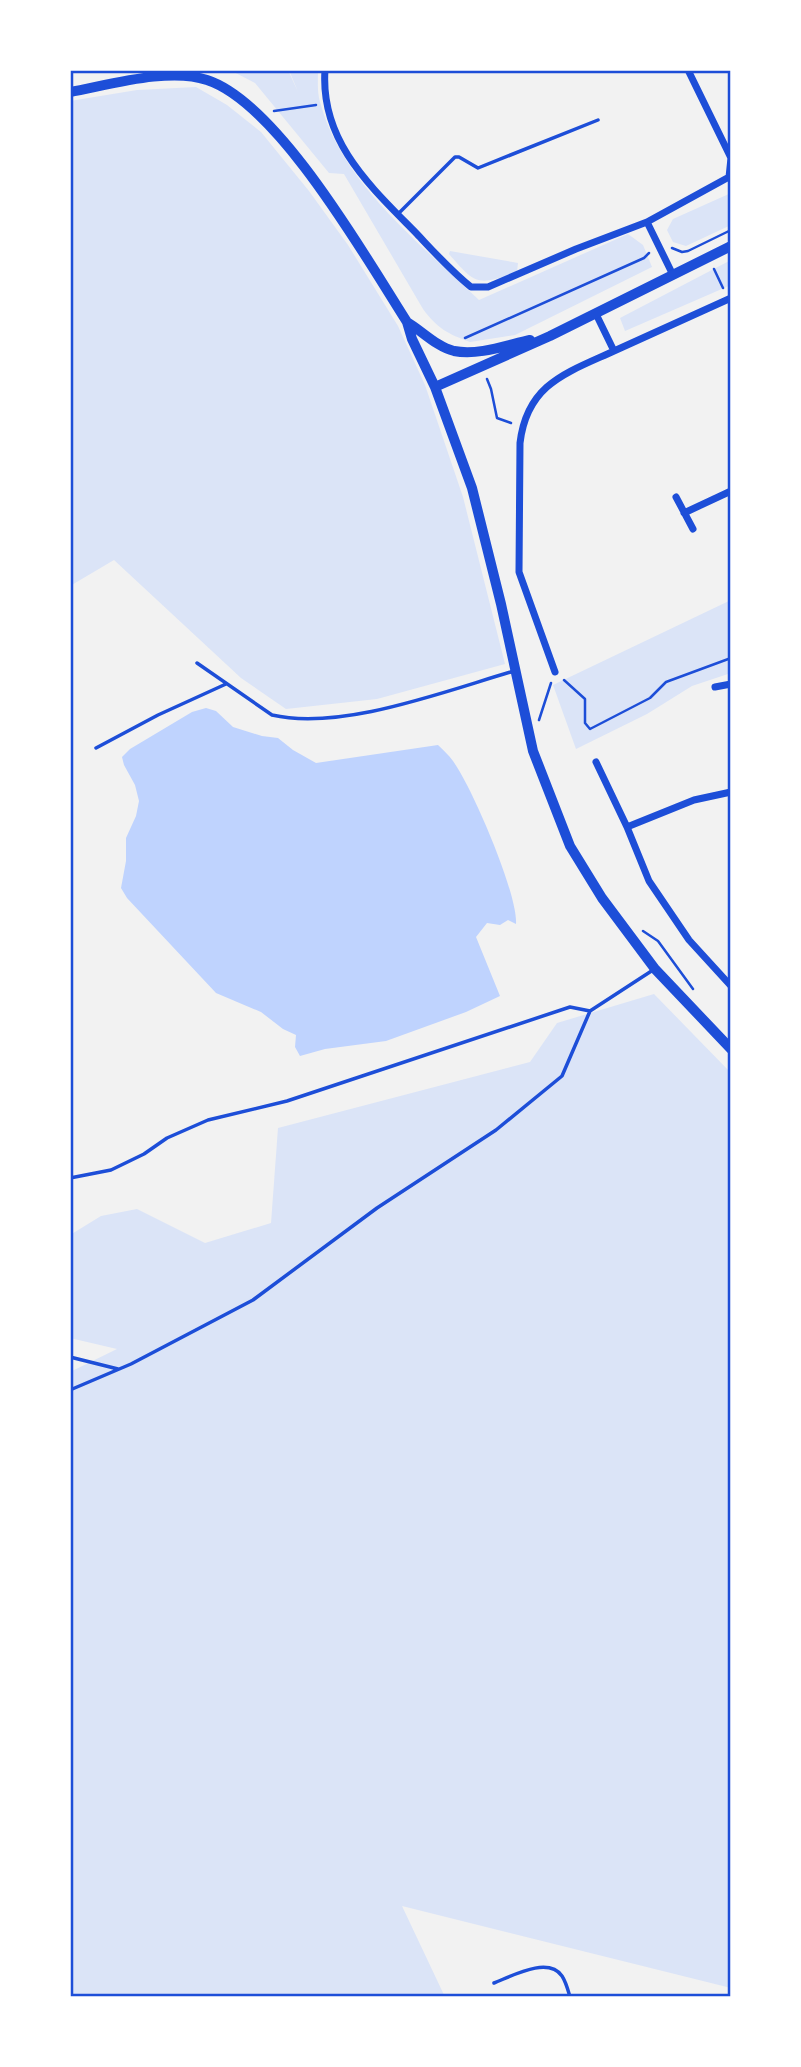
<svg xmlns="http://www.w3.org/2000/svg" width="801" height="2067" font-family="'Alegreya Sans',sans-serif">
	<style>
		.green { fill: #dbe4f7 }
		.water { fill: #bfd3fe }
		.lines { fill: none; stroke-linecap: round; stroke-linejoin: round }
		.path { stroke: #1d4ed8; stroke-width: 2.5 }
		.service { stroke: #1d4ed8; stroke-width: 3.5 }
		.minor { stroke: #1d4ed8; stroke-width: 7 }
		.secondary { stroke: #1d4ed8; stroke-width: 10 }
		.neatline { fill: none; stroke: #1d4ed8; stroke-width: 2.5 }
	</style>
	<rect width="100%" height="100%" fill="#f2f2f2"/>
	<!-- green -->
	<path class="green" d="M230,70H288L298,92L289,70H318C318,80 317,92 320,102C342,184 420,243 479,300L628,234L643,245L652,267L515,335L470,342C448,334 437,328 423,309L344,174L329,173L255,83Z
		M196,87L227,105L261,132L309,191L348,245L398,326L425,385L463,497L505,664L377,699L286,709L241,678L114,560L70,586V101L137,90Z
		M731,193V225L686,246L673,242L667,230L673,219Z
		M450,251L518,263L517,272C477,286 476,285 449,254Z
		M731,260V285L625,331L620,318Z
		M731,600V673L692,686L647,714L576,749L553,685Z
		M654,994L731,1073V1988L402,1906L445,1997H70V1372L117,1349L70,1338V1235L101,1216L137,1209L205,1243L271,1223L278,1128L530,1062L557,1023Z"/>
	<!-- water -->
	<path class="water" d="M206,708L216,711L233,727L262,736L278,738L293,750L316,763L438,745C443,750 449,755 453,761C472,787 518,894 516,924L508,920L500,925L487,923L476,937L500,996L466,1012L386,1041L325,1049L300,1056L295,1047L296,1035L283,1029L261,1012L216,993L127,898L121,888L126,861V838L136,816L139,801L135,785L124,765L122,757L130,749L192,712Z"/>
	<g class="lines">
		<!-- path -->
		<path class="path" d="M274,111L316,105
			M672,248L682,252L688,251L731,230
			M714,269L723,288
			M465,338L644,258L649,253
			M487,379L491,389L497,418L511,423
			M564,680L585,699V723L590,729L650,698L666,682L731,658
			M539,720L551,683
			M643,931L658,941L693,989"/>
		<!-- service -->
		<path class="service" d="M399,213L455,157H459L478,168L598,120
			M197,663L272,715C342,731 445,691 514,671
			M96,748L158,715L226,684
			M70,1178L111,1170L144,1154L167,1138L208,1120L287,1101L570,1007L590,1011
			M70,1357L118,1369
			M70,1390L131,1364L253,1300L377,1208L496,1130L562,1076L590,1011L653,970
			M494,1983C512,1976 548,1956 562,1976C566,1982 568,1990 570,1997"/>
		<!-- minor -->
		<path class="minor" d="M325,70C320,142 371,187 417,234C434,252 451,271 471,287H488L576,249L647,222
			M673,275L647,222L729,177L731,158L688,70
			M614,351L731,298
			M676,497L693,529
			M684,513L731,491
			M555,672L519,572L520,443C527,384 566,373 614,351L596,314
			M715,687L731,684
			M596,762L627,827
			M731,792L694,800L627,827L649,881L689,940L731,986"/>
		<!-- secondary -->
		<path class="secondary" d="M70,92C109,85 169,67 207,80C278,103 366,258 407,322L412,339L435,387L472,488L501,604L533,751L570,846L602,898L655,969L731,1049
			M407,322C422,331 437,347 454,351C478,356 507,345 530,340
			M435,387L550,336L731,246"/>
	</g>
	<!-- border -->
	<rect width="801" height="2067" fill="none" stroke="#ffffff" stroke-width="144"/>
	<rect x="72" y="72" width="657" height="1923" class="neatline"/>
</svg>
